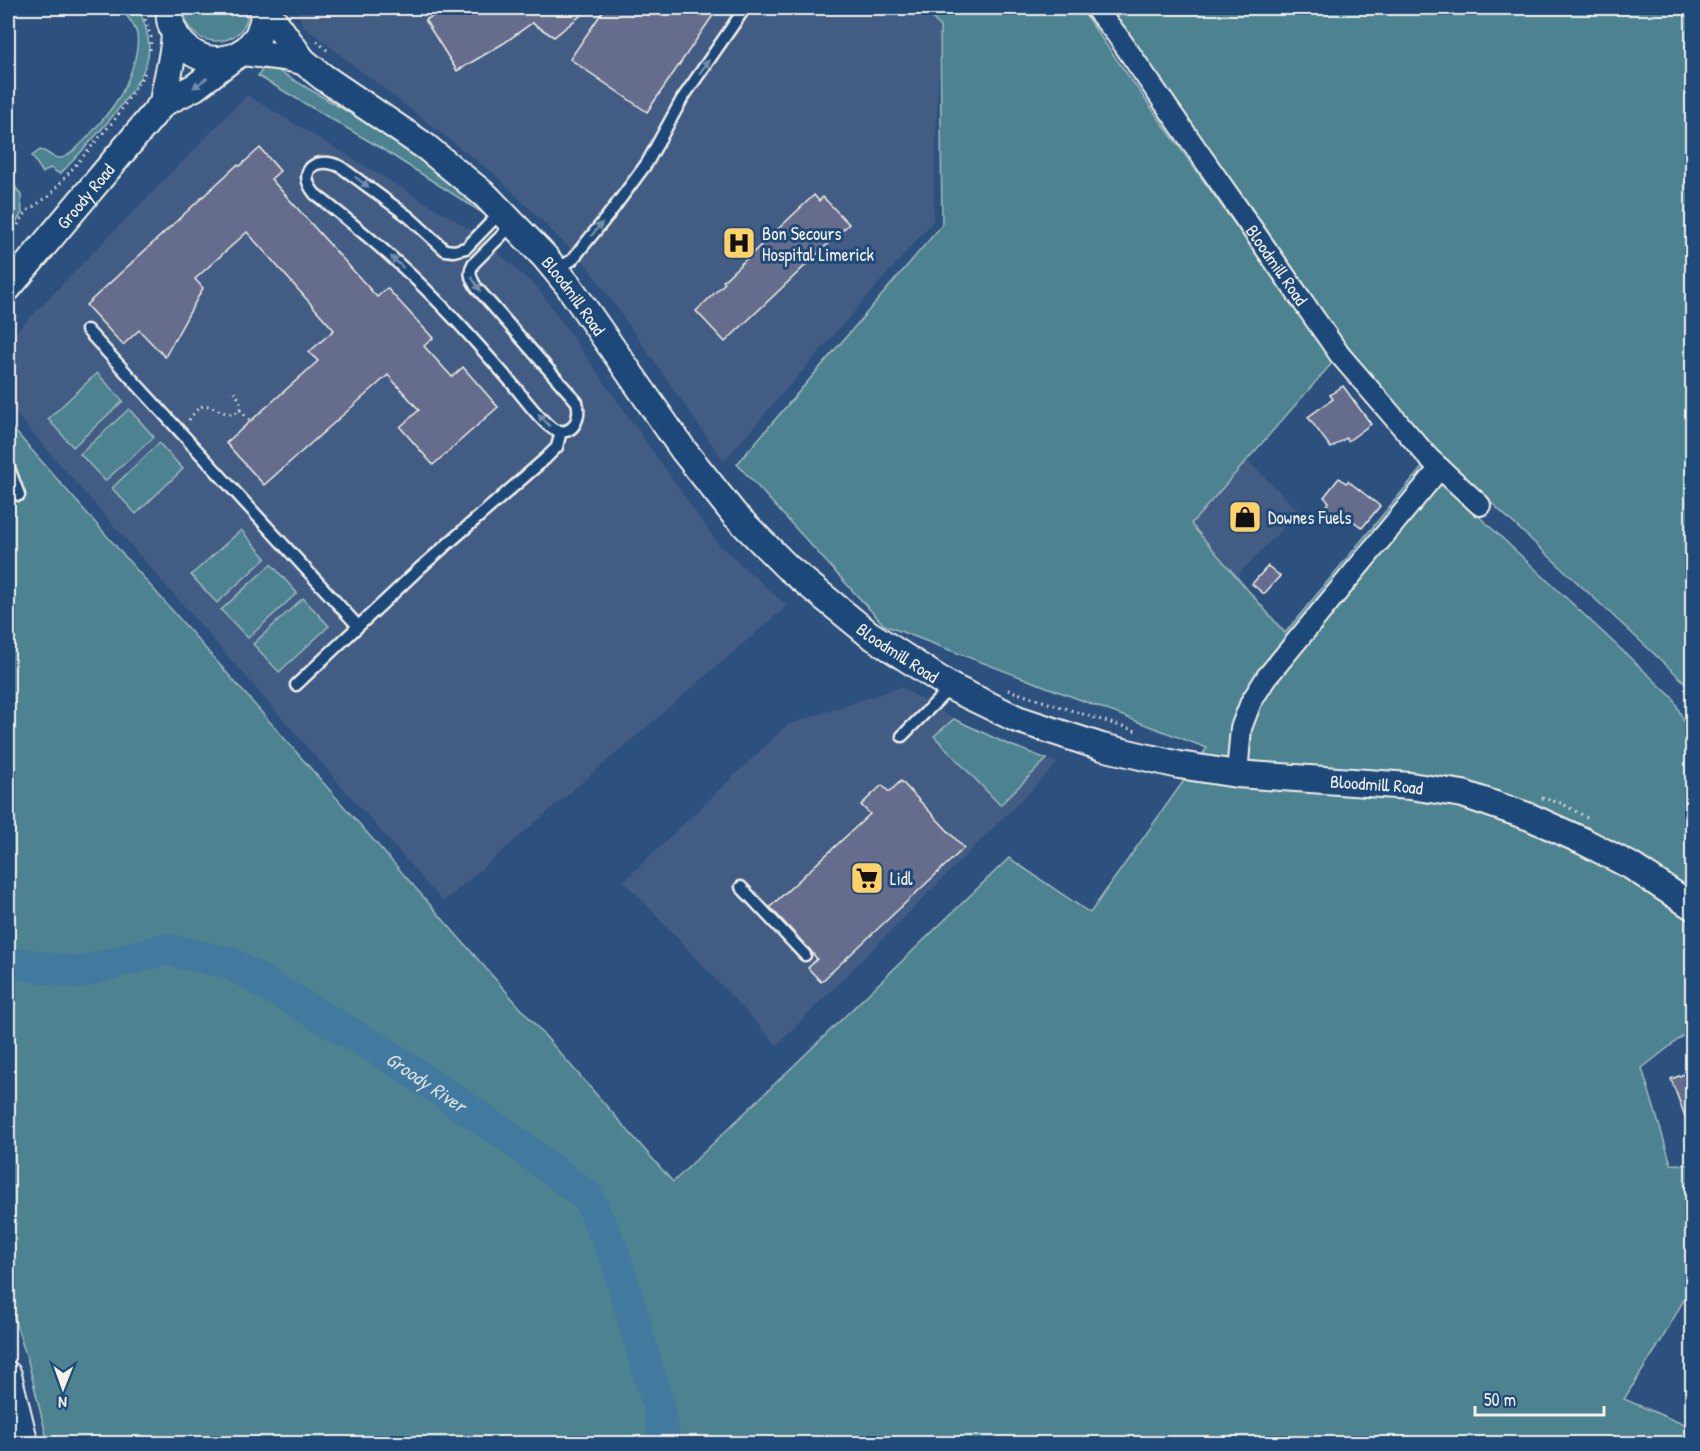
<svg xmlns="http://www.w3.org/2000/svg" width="1700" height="1451" font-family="'Patrick Hand',sans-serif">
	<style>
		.built { fill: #425c84 }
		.green { fill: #4d8290; stroke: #a0babc; stroke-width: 1.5 }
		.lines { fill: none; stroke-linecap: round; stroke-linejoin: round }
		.river { stroke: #42799e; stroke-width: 32 }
		.building { fill: #666d8c; stroke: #f4f1e8; stroke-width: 1.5 }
		.service-casing { stroke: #f4f1e8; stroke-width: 15 }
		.minor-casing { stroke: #f4f1e8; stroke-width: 24 }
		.tertiary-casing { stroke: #f4f1e8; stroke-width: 30 }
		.path { stroke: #f4f1e8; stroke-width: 3; stroke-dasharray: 1.5 4.5; stroke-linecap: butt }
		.service { stroke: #1f4a7a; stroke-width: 10 }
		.minor { stroke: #1f4a7a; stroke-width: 20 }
		.tertiary { stroke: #1f4a7a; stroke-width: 26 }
		.oneway { fill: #748da6 }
		.labels { text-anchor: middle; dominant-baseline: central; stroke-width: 6; stroke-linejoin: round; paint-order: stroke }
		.street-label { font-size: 18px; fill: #f4f1e8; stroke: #1f4a7a }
		.poi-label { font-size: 18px; fill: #f4f1e8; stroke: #1f4a7a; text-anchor: start }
		.water-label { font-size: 20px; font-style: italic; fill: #d9dfdd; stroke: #1f4a7a }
	</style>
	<rect width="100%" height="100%" fill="#2d517e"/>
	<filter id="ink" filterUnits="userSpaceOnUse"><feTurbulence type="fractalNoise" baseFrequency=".0167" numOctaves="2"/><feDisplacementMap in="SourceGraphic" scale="12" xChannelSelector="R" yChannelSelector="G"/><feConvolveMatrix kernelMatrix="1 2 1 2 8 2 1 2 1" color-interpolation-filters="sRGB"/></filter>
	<g filter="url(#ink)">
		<!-- built -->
		<path class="built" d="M297,8H922L940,26L933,221L724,461L586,264L495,175L302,25Z
			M247,95L473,231L538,288L718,544L787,606L443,902L8,405V340Z
			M1247,460L1299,511L1236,577L1191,524Z
			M901,687L954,719L1005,743L1058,763L777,1045L624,881L787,725Z"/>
		<!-- green -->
		<path class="green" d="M120,8H138C145,23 151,39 148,56C143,89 84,149 60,174L50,168L43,173L32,156L40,150C48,151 52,159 60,158C74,158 112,109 120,96C128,82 140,52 137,35C136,25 126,15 120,8Z
			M185,8H248C249,53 182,51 185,8Z
			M922,8H1080L1333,362L1191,524L1285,633L1424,465L1673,698L1692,738V1029L1642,1068L1671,1164L1692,1165V1285L1658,1346L1624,1399L1692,1428V1443H48L28,1361L8,1300V423L673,1182L1009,858L1090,913L1207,748L884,625L737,464L942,225L940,26Z
			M1104,8H1692V689L1441,456L1349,349L1251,207Z
			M266,64L272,67L417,153L484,209V214L379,147L258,76Z
			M8,176L21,195L22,213L8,235Z
			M97,373L123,401L73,447L48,419Z
			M129,409L154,437L105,481L80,454Z
			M159,443L183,469L136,514L112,488Z
			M241,530L266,558L217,603L191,575Z
			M271,564L297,593L248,638L221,610Z
			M303,598L329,626L279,672L253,644Z
			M954,719L1005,743L1047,759L1000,805L934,736Z"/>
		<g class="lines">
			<!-- river -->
			<path class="river" id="s1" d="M8,960L10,962L78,973L165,949L230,963L389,1056L503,1133L588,1197L615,1256L658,1405L665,1444"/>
		</g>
		<!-- building -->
		<path class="building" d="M449,8H590L554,37L532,23L504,43L457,71L425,20Z
			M605,8H718L647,112L570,59Z
			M260,148L280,171L271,179L377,297L387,288L433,338L424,346L452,377L463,367L498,407L433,465L400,427L419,410L388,375L264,485L226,443L318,361L309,352L334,330L247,232L195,279L203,288L165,357L139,330L123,345L86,305L237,165L240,166Z
			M814,195L819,201L823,197L849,224L725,342L696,311L725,283L723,281Z
			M1343,386L1371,424L1348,441L1346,438L1331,448L1308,417L1333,399L1330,395Z
			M1339,478L1346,483L1348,481L1380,506L1362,528L1341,511L1333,521L1321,512L1329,502L1324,497Z
			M1268,566L1280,576L1264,594L1252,584Z
			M901,781L964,848L821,982L808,968L817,959L810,950L770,907L870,814L861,805L882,785L889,792Z
			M1692,1071V1132H1691L1671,1079Z"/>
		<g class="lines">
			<defs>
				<path id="service" d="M501,212L466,248L454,251L445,250L409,217L341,167C317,155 295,170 315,194C343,216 372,239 399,264C438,299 474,340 509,380C519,391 543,425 555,430C574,437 581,417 577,402L476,287C471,278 468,273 473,264L513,224
					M556,270L572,260L610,213L647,163L682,99L745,8
					M87,330L358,626
					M8,465L19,495
					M296,685L420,568L545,459L557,447L561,431
					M902,736L951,687
					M741,887L805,955"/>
				<g id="minor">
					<path id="s2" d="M1095,8L1117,35L1340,355L1429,458L1480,505"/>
					<path d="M1237,774L1241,728L1251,702L1266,678L1440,468"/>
				</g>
				<g id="tertiary">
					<path d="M170,8C166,35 192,62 220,60C224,59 229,58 234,57"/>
					<path id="s3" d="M265,8L303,61L323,77L426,147L486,196L544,256L568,285L684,451L734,514L787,567L869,634L951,687L1017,719L1102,747L1179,765L1237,774L1410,786L1463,794L1530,817L1583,841L1631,866L1692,906"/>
					<path d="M242,52L284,57L303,61"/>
					<path d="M163,103C166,79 174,57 175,34"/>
					<path id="s4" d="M8,288L163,103L195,87L234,57L247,49L258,36L263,22L264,8"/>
					<path d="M8,1375L25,1444"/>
				</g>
			</defs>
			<!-- service casing -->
			<use href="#service" class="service-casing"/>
			<!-- minor casing -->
			<use href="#minor" class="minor-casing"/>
			<!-- tertiary casing -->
			<use href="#tertiary" class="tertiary-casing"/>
			<!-- path -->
			<path class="path" d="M141,8L151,37L150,53
				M317,41L330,53
				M8,240L27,211L49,196L116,118L146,71
				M240,410L250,421
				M189,420C204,397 209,407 228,414C248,413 241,398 231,389
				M1008,690L1139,732
				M1542,798L1561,803L1591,820"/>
			<!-- service -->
			<use href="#service" class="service"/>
			<!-- minor -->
			<use href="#minor" class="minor"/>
			<!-- tertiary -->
			<use href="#tertiary" class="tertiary"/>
		</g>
		<!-- one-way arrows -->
		<defs><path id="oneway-solid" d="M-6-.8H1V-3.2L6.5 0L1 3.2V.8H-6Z" transform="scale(1.5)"/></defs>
		<g class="oneway">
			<use href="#oneway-solid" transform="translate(704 67) rotate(-55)"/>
			<use href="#oneway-solid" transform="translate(200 83) rotate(144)"/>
			<use href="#oneway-solid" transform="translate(362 182) rotate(36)"/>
			<use href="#oneway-solid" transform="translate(597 229) rotate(-51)"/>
			<use href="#oneway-solid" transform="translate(397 262) rotate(-138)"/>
			<use href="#oneway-solid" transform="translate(476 284) rotate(57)"/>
			<use href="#oneway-solid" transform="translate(544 420) rotate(-133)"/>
		</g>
	</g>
	<!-- icons -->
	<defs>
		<symbol id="hospital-square" viewBox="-11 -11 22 22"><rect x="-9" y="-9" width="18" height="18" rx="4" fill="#ffd166" stroke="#1f4a7a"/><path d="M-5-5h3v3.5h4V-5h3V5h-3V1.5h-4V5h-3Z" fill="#111"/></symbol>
		<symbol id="shop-square" viewBox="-11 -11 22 22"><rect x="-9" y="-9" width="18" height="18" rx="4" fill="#ffd166" stroke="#1f4a7a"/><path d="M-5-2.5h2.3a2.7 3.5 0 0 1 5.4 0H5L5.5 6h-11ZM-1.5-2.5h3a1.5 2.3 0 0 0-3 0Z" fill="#111"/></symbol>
		<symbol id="supermarket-square" viewBox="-11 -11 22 22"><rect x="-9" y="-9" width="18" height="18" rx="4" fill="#ffd166" stroke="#1f4a7a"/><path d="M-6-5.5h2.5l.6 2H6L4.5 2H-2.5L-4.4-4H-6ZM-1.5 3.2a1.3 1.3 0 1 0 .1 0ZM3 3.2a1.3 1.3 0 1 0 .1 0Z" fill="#111"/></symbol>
	</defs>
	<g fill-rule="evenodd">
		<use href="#hospital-square" x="720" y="224" width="38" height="38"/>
		<use href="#shop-square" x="1226" y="498" width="38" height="38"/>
		<use href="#supermarket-square" x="848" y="859" width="38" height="38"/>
	</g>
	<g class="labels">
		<!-- street labels -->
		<g class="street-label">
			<text stroke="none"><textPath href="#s4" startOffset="120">Groody Road</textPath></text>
			<text stroke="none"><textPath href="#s2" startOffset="315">Bloodmill Road</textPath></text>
			<text stroke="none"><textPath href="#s3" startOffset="426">Bloodmill Road</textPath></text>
			<text stroke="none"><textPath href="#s3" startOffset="912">Bloodmill Road</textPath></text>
			<text stroke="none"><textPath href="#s3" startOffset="1416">Bloodmill Road</textPath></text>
		</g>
		<!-- poi labels -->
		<g class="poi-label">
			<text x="762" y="233">Bon Secours<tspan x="762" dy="21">Hospital Limerick</tspan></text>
			<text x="1268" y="517">Downes Fuels</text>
			<text x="890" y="878">Lidl</text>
		</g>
		<!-- water labels -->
		<g class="water-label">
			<text stroke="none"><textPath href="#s1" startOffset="458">Groody River</textPath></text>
		</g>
	</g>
	<!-- margin -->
	<rect width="1700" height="1451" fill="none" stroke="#1f4a7a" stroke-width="30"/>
	<rect x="15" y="15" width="1670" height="1421" fill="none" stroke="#f4f1e8" stroke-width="2" filter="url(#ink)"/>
	<!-- north arrow -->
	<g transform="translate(63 1388) rotate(181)" stroke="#1f4a7a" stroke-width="4.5" paint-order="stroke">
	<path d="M0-4.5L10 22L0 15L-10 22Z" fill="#f4f1e8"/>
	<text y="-9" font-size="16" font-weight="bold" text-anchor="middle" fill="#f4f1e8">N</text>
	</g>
	<!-- scale -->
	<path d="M1475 1406v9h129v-9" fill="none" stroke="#f4f1e8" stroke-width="3"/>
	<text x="1484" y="1406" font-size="18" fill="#f4f1e8" stroke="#1f4a7a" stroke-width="4.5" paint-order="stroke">50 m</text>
</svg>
